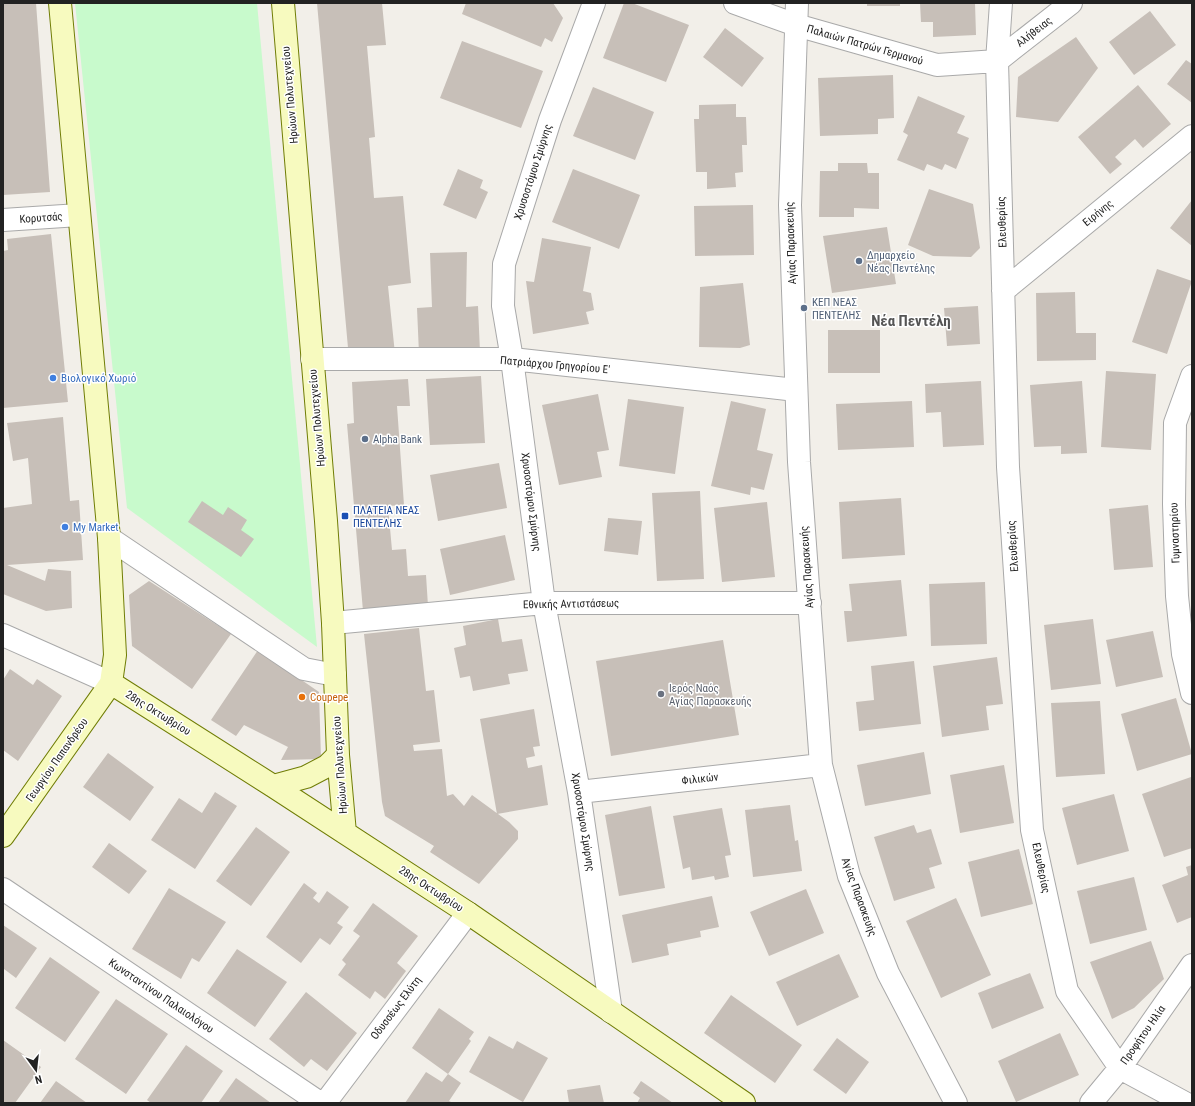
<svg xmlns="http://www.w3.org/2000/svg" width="1195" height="1106" font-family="'Roboto Condensed',sans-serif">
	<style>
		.park { fill: #c8facc }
		.building { fill: #c7bfb8 }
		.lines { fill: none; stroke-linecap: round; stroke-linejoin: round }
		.street-casing { stroke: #a9a9a9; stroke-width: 24 }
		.secondary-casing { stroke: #707d05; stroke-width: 24 }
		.street { stroke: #fff; stroke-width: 22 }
		.secondary { stroke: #f7fabf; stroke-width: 22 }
		.service-dot { fill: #5c6f8a; stroke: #fff; stroke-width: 1.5 }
		.shop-dot { fill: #3f7fe0; stroke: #fff; stroke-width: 1.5 }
		.transit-dot { fill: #1a4fb4; stroke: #fff; stroke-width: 1.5 }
		.worship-dot { fill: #6b7280; stroke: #fff; stroke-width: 1.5 }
		.food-dot { fill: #e8710a; stroke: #fff; stroke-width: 1.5 }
		.labels { text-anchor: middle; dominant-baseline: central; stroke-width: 3; stroke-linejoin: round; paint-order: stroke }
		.street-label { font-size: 11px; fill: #222; stroke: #fff }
		.service-label { font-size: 11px; fill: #4e5e75; stroke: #fff; text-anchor: start }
		.shop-label { font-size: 11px; fill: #366cbe; stroke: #fff; text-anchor: start }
		.transit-label { font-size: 11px; fill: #164399; stroke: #fff; text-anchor: start }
		.worship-label { font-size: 11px; fill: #5b616d; stroke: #fff; text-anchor: start }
		.food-label { font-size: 11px; fill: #c56008; stroke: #fff; text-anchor: start }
		.district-label { font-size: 15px; font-weight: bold; fill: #555; stroke: #fff }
	</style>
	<rect width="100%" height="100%" fill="#f2efe9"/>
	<!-- park -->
	<path class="park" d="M75,3H257L317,647L127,508Z"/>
	<!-- building -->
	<path class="building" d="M3,3H36L50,192L3,195Z
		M317,3H382L386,45L367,46L375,137L369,138L374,198L403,196L411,283L388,286L395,354L349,359Z
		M466,3H553L563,18L552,42L545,38L541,47L462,14Z
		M624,3H632L689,25L666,82L603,58Z
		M867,3H900V6H867Z
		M920,3H975L976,35L933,37V22H921Z
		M1150,11L1176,45L1134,75L1109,42Z
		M725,28L764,58L742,87L703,57Z
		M1076,37L1098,68L1058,122L1016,117L1018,77Z
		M462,41L543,71L521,128L440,98Z
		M1186,60L1192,64V103L1167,84Z
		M893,75L894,118L878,119V134L820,136L818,78Z
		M1138,85L1171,124L1143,148L1135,139L1115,157L1122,164L1110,174L1078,137Z
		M593,87L654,112L635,160L573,136Z
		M918,96L965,116L957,133L969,138L956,169L945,164L942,170L927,164L924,171L897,160L908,135L903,132Z
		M736,104V117H746L747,145H742L743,172L735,173L736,187L707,189V172H696L694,119H699V105Z
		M838,163H867L868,173H879V209L854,208V217H819L820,171H838Z
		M458,169L483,180L480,188L488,192L476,219L443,205Z
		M573,169L640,195L619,249L552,222Z
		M929,189L973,204L980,248L971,257L933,256L908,245Z
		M1192,200V246L1170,228Z
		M753,205L754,255L695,256L694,206Z
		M887,227L896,284L832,293L823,236Z
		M51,234L68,402L3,408V251L8,250L7,239Z
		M542,238L591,247L583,291L591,293L594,310L586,312L589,324L533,334L526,281L534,282Z
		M467,252L466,307L478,306L480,352L419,354L417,308L432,307L430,253Z
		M1157,269L1192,281L1167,354L1132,342Z
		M743,283L750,345L740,348L699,347L700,287Z
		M1075,292L1076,333H1096V360L1037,361L1036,293Z
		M978,306L980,344L947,346L944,308Z
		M828,330H880V373H828Z
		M1106,371L1156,374L1151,450L1101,447Z
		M481,376L485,443L430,445L426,379Z
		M408,379L410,406H397L404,505L388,506L392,550L406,549L408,576L426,575L428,606L363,611L347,424L354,423L352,382Z
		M981,381L984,445L943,447L941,412L926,413L925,384Z
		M1082,381L1087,453L1061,454V446L1034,447L1030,385Z
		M598,394L609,450L597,452L602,477L559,485L542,405Z
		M628,399L684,407L675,474L619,466Z
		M731,401L766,409L757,450L773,454L764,490L751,487L750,495L711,486Z
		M912,401L914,447L838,450L836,404Z
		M63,417L70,501L79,500L83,560L7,565L45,581L48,569L71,571L72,608L46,611L3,594V508L32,504L28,458L13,461L7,423Z
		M499,463L507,508L438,521L430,475Z
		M700,491L704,579L657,581L652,493Z
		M901,498L905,555L842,559L839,502Z
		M202,501L223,515L228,507L247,520L241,530L254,539L241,557L188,522Z
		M767,502L775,577L722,582L714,508Z
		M1148,505L1153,567L1114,570L1109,509Z
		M608,518L642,521L638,555L604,551Z
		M505,535L515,580L450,595L440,549Z
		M901,580L907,636L847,642L844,611H852L849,584Z
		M149,581L231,634L192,689L132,646L129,595Z
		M985,582L987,644L931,646L929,584Z
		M498,619L502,642L522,639L528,671L508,674L510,684L473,691L470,676L460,678L454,648L466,645L463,626Z
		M1093,619L1101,684L1051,690L1044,625Z
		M419,628L426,691L434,690L440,742L413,745L414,751L442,749L447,796L453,794L464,806L472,795L509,822L518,831V839L479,884L430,852L434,846L385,816L382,802L364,634Z
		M1153,631L1163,677L1116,687L1106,640Z
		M723,640L739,735L611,756L596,661Z
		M258,650L319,692L321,759L281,760L288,747L244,725L236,736L211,720Z
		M997,657L1003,704L986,706L989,730L942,737L933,666Z
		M914,661L921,724L859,731L856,702L874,700L871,666Z
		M10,669L33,685L37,679L62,696L18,761L3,750V680Z
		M1176,698L1192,754L1137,771L1121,714Z
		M1100,701L1105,774L1056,777L1051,703Z
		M534,709L540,746L533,747L535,756L526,758L528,768L542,765L548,805L497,814L480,719Z
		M924,752L931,794L865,806L857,765Z
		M108,753L154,787L130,821L83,787Z
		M1004,765L1014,823L960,833L950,775Z
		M1191,777L1192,781V848L1164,857L1142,794Z
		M215,792L237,806L195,869L151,840L179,798L202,813Z
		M1114,794L1129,851L1077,865L1062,808Z
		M790,805L795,841L798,840L802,871L753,877L745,810Z
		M651,806L665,888L619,896L605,815Z
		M722,808L731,855L725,856L729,877L715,880L714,876L692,880L690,867L683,869L673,816Z
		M914,825L917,833L931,829L942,864L929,868L935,888L894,901L874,837Z
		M256,827L290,852L251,906L216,881Z
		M109,843L147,871L129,894L92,867Z
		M1019,849L1033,904L981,917L968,862Z
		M1192,865V917L1177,923L1162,885L1188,875L1186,867Z
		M1134,877L1147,930L1090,944L1077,891Z
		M304,883L317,893L313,898L319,903L327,891L349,907L337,923L343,927L330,945L320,938L301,963L266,937Z
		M169,888L226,922L199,962L192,958L181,979L132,949Z
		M806,889L824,933L769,956L750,912Z
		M712,896L719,927L700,931L701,937L667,944L669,955L632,963L622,915Z
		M956,898L991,975L941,998L906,921Z
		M373,903L418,936L397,963L406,971L385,999L375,991L370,999L338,975L346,964L342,960L360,936L353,931Z
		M3,925L37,948L16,978L4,969L3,971Z
		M1151,941L1164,979L1134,1008L1112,1019L1090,962Z
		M237,949L287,982L255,1027L207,993Z
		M839,954L859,997L797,1026L776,982Z
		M50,957L100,992L65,1042L15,1008Z
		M1030,973L1044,1008L992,1029L978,993Z
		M306,992L357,1033L327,1071L311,1059L304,1067L269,1039Z
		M731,995L802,1045L775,1083L704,1033Z
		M116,999L168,1034L126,1094L75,1059Z
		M439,1008L474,1032L469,1039L471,1041L448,1074L412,1048Z
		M1060,1033L1079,1075L1016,1102L998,1061Z
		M489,1036L513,1049L517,1041L548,1058L523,1102L469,1072Z
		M837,1038L869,1062L846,1094L813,1070Z
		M3,1040L41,1067L15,1103H3Z
		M186,1045L223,1071L201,1103H151L147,1100Z
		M426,1072L442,1082L448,1074L461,1083L449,1101L453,1103H405Z
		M236,1078L271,1103H218Z
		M56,1081L87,1103H40Z
		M641,1081L673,1103H637L640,1098L633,1093Z
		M600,1085L604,1103H569L567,1090Z"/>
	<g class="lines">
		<defs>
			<path id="street" d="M594,3L550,120L504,264L503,306L512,359L544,603L579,792L611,1012
				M735,3L796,25L937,65L997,61
				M797,3L790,205L799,462L821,765L849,876L888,973L956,1103
				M1001,3L997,61L1008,467L1032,830L1067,991L1120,1068L1185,1103
				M997,61L1071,3
				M3,220L79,215
				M1003,291L1192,136
				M312,359H512L796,390
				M1192,376L1175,423L1174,504L1177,596L1183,654L1192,693
				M109,538L304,669L335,675
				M333,623L544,603H810
				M3,635L111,683
				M579,792L821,765
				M3,889L320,1103
				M325,1103L468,913
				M1091,1103L1120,1068L1192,965"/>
			<path id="secondary" d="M283,3L326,521L333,623L338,755L345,833
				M111,683L273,786L468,913L744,1103
				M273,786L306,777L327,766L338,755
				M3,836L111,683L115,655L109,538L60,3"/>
		</defs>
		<!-- street casing -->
		<use href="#street" class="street-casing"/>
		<!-- secondary casing -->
		<use href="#secondary" class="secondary-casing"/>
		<!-- street -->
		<use href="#street" class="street"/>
		<!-- secondary -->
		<use href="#secondary" class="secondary"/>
	</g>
	<!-- markers -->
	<g class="service-dot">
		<circle cx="859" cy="261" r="4"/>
		<circle cx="804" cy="308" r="4"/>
		<circle cx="365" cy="439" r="4"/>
	</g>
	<g class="shop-dot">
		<circle cx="53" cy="378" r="4"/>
		<circle cx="65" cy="527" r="4"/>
	</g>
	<rect class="transit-dot" x="341" y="512" width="8" height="8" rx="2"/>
	<circle class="worship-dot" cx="661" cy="694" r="4"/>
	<circle class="food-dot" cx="302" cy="697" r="4"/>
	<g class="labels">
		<!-- street labels -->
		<g class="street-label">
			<text transform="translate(1034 32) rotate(-38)">Αλήθειας</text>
			<text transform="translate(865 45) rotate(16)">Παλαιών Πατρών Γερμανού</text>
			<text transform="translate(290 95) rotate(-95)">Ηρώων Πολυτεχνείου</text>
			<text transform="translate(533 172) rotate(-72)">Χρυσοστόμου Σμύρνης</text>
			<text transform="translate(1098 213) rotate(-39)">Ειρήνης</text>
			<text transform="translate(41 218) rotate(-4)">Κορυτσάς</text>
			<text transform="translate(1002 222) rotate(-92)">Ελευθερίας</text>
			<text transform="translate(791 243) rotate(-92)">Αγίας Παρασκευής</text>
			<text transform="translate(555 365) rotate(5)">Πατριάρχου Γρηγορίου Ε'</text>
			<text transform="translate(317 418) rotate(-95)">Ηρώων Πολυτεχνείου</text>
			<text transform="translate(531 502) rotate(83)">Χρυσοστόμου Σμύρνης</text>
			<text transform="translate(1175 533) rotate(-92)">Γυμναστηρίου</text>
			<text transform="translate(1013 546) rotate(-94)">Ελευθερίας</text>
			<text transform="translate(807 567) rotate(-94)">Αγίας Παρασκευής</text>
			<text transform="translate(571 604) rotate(-1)">Εθνικής Αντιστάσεως</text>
			<text transform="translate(158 713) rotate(32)">28ης Οκτωβρίου</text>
			<text transform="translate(57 760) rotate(-55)">Γεωργίου Παπανδρέου</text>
			<text transform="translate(340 765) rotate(-94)">Ηρώων Πολυτεχνείου</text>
			<text transform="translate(700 779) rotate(-6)">Φιλικών</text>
			<text transform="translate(583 822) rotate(81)">Χρυσοστόμου Σμύρνης</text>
			<text transform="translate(1041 868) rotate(78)">Ελευθερίας</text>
			<text transform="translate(431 889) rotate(33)">28ης Οκτωβρίου</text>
			<text transform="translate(859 897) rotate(70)">Αγίας Παρασκευής</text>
			<text transform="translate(161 996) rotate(34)">Κωνσταντίνου Παλαιολόγου</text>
			<text transform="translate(396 1008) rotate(-53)">Οδυσσέως Ελύτη</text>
			<text transform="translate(1143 1035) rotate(-55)">Προφήτου Ηλία</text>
		</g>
		<!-- service labels -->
		<g class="service-label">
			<text x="867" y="255">Δημαρχείο<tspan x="867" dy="13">Νέας Πεντέλης</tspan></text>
			<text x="812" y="302">ΚΕΠ ΝΕΑΣ<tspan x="812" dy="13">ΠΕΝΤΕΛΗΣ</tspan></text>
			<text x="373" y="439">Alpha Bank</text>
		</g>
		<!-- shop labels -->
		<g class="shop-label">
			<text x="61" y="378">Βιολογικό Χωριό</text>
			<text x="73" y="527">My Market</text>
		</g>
		<!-- transit labels -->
		<g class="transit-label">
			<text x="353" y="510">ΠΛΑΤΕΙΑ ΝΕΑΣ<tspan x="353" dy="13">ΠΕΝΤΕΛΗΣ</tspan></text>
		</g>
		<!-- worship labels -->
		<g class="worship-label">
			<text x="669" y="688">Ιερός Ναός<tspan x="669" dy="13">Αγίας Παρασκευής</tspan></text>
		</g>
		<!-- food labels -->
		<g class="food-label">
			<text x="310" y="697">Coupepe</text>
		</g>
		<!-- district labels -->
		<g class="district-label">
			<text x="911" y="321">Νέα Πεντέλη</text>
		</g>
	</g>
	<!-- border -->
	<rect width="1195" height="1106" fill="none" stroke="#222222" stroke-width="8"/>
	<!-- north arrow -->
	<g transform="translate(36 1070) rotate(165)" stroke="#ffffff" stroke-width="3" paint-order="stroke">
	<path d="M0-3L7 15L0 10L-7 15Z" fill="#222222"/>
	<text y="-6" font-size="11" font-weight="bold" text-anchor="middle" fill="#222222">N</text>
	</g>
</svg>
